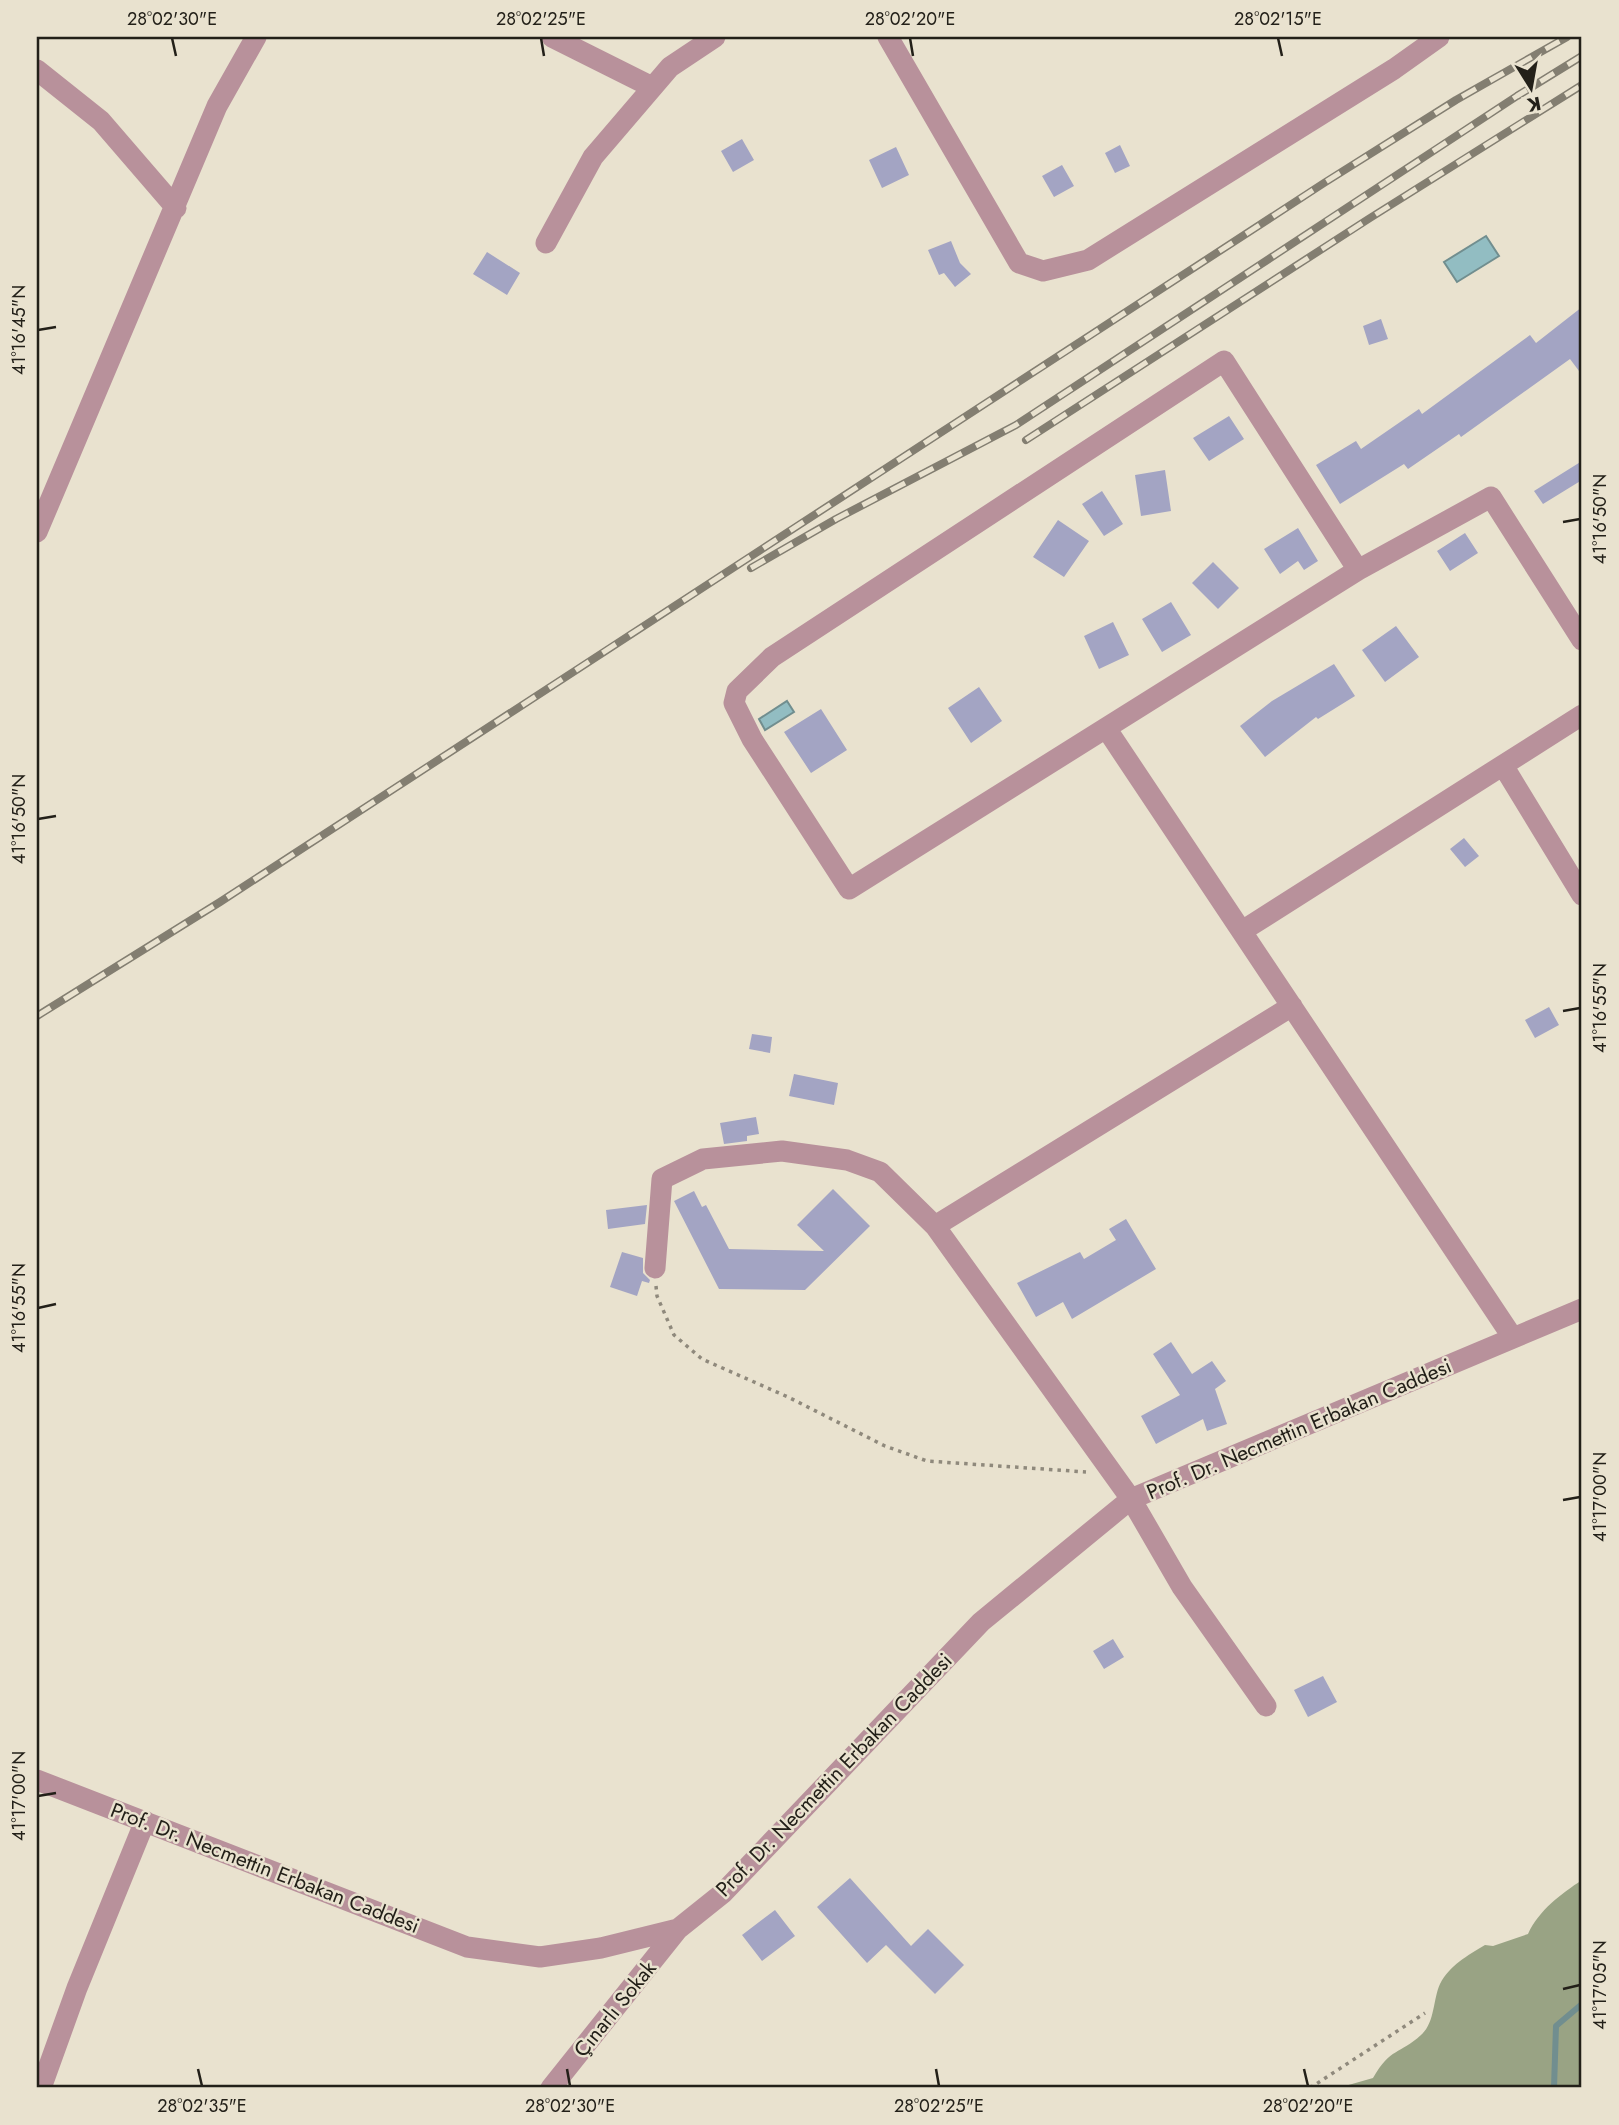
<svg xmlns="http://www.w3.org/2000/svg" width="1619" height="2125" font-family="Jost,sans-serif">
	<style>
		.forest { fill: #99a384 }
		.water { fill: #92bdc2; stroke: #718e8f; stroke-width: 2 }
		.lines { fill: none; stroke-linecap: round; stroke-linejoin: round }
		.stream { stroke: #718e8f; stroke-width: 6 }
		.building { fill: #a3a4c3 }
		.path { stroke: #8f897c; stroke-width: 3.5; stroke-dasharray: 3.5 5; stroke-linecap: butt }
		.minor { stroke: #b8919b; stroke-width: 21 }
		.rail-casing { stroke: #837e71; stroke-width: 8 }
		.rail { stroke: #e9e2cf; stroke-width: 5; stroke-dasharray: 16; stroke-linecap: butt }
		.ticks { fill: none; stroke: #232019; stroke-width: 2.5 }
		.labels { text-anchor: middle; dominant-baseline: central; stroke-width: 5; stroke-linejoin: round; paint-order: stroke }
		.street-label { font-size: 21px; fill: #232019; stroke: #e9e2cf }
		.neatline { fill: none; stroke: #232019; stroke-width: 2.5 }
		.ticks-label { font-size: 18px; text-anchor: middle; fill: #232019 }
	</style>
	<rect width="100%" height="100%" fill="#e9e2cf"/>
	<!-- forest -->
	<path class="forest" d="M1582,1880V2088H1338L1373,2078C1391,2047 1399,2055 1421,2035C1435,2023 1433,1999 1440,1984C1450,1965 1467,1956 1485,1945L1493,1946L1528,1934C1539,1910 1561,1894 1582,1880Z"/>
	<!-- water -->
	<path class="water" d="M1486,236L1499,256L1457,282L1444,262Z
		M787,701L794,712L765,730L759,719Z"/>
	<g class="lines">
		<!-- stream -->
		<path class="stream" d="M1554,2088L1556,2026L1582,2004"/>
	</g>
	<!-- building -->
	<path class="building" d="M742,139L754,160L733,172L721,151Z
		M1120,145L1130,166L1115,173L1105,153Z
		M896,147L909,175L882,188L869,160Z
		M1062,165L1074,186L1054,197L1042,176Z
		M951,241L960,263L971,274L955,287L944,273L939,275L928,250Z
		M487,252L520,273L507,295L473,274Z
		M1582,307V375L1570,359L1461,437L1459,434L1408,469L1404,464L1340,504L1316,465L1356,441L1361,449L1419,409L1422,414L1530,335L1536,343Z
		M1381,319L1388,339L1369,345L1363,326Z
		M1229,416L1244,439L1209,461L1193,438Z
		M1582,461V480L1543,504L1534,491Z
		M1165,470L1171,511L1141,516L1135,475Z
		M1102,491L1123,524L1104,536L1082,504Z
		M1058,520L1089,541L1064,577L1033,557Z
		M1298,528L1318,561L1304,570L1298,561L1280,574L1264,549Z
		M1465,533L1478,553L1450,571L1437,551Z
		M1213,562L1239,588L1218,609L1192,583Z
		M1171,602L1191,635L1162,652L1142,619Z
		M1113,622L1129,655L1099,669L1084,636Z
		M1396,626L1419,657L1385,682L1362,650Z
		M1334,664L1355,696L1318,719L1316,717L1265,757L1240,726L1272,701Z
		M979,687L1002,721L971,743L948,708Z
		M821,709L847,750L811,773L784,732Z
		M1464,838L1479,856L1465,867L1450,849Z
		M1549,1007L1559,1025L1535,1038L1525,1020Z
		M752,1034L772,1037L770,1053L749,1049Z
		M794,1074L838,1083L834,1105L789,1096Z
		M756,1117L759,1134L747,1136V1141L724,1144L720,1123Z
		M833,1189L870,1226L805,1290L719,1289L674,1201L694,1191L702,1207L706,1205L729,1249L824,1251L797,1225Z
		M647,1205L645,1224L608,1229L606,1210Z
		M1126,1219L1156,1269L1072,1319L1063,1302L1036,1317L1017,1283L1080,1252L1084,1259L1116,1240L1109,1229Z
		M622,1252L643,1258V1273L650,1280L649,1283L642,1281L637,1296L610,1287Z
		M1171,1342L1192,1374L1212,1361L1226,1381L1215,1389L1227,1424L1207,1431L1203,1419L1156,1444L1141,1416L1180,1395L1153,1354Z
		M1113,1639L1124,1657L1104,1669L1093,1651Z
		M1323,1676L1337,1702L1308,1717L1294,1690Z
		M850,1878L911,1946L928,1929L964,1965L935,1994L886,1945L867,1963L817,1907Z
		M775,1910L795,1936L762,1961L742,1935Z"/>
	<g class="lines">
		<!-- path -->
		<path class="path" d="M656,1286L657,1296L674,1335L702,1359L788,1397L885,1446L927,1461L1086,1472
			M1310,2088L1425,2013"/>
		<!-- minor -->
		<path class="minor" d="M552,37L652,87
			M888,37L1019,263L1043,271L1088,260L1394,69L1439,37
			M37,70L101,121L176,208
			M546,243L593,157L670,67L715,37
			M37,532L217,106L256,37
			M1358,570L849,889L752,739L734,703L737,691L772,657L1224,361L1358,570L1491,497L1582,640
			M1106,728L1513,1338
			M1504,767L1582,895
			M1242,931L1582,715
			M935,1226L1292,1006
			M655,1268L662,1179L703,1159L782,1151L847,1160L880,1172L935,1226L1131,1499L1182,1587L1266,1706
			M37,1780L467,1947L540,1957L601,1948L678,1929L723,1893L981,1622L1131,1499L1582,1309
			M41,2088L77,1988L145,1821
			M551,2088L678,1929"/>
		<defs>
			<path id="rail" d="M1026,440L1370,218L1582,85
				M751,568L836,519L1016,425L1517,96L1582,56
				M37,1016L220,902L1324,183L1456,100L1567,37"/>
		</defs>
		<!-- rail casing -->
		<use href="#rail" class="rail-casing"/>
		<!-- rail -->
		<use href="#rail" class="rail"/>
	</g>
	<!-- ticks -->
	<path class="ticks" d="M172,38L176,56M541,38L544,56M910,38L913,56M1278,38L1282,56M38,330L56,327M1563,522L1580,519M38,819L56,816M1563,1011L1580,1008M38,1308L56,1304M1563,1500L1580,1497M38,1796L56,1793M1563,1989L1580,1985M198,2069L202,2086M567,2069L570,2086M936,2069L939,2086M1304,2069L1308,2086"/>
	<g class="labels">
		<!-- street labels -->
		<g class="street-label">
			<text transform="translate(1299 1429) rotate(-23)">Prof. Dr. Necmettin Erbakan Caddesi</text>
			<text transform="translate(834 1775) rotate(-46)">Prof. Dr. Necmettin Erbakan Caddesi</text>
			<text transform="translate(265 1868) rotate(21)">Prof. Dr. Necmettin Erbakan Caddesi</text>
			<text transform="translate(615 2009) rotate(-51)">Çınarlı Sokak</text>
		</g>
	</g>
	<!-- border -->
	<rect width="1619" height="2125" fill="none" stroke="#e9e2cf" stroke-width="77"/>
	<!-- north arrow -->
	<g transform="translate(1531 88) rotate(169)" stroke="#e9e2cf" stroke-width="5" paint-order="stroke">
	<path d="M0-5L12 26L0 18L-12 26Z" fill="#232019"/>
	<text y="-10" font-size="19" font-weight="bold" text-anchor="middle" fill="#232019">K</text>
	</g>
	<rect x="38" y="38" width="1542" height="2048" class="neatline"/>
	<g class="ticks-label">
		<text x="172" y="25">28°02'30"E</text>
		<text x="541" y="25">28°02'25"E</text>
		<text x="910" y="25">28°02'20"E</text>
		<text x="1278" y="25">28°02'15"E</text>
		<text transform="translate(19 330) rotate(-90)" y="6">41°16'45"N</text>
		<text transform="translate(1600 519) rotate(-90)" y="6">41°16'50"N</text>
		<text transform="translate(19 819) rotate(-90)" y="6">41°16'50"N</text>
		<text transform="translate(1600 1008) rotate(-90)" y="6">41°16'55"N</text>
		<text transform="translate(19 1308) rotate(-90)" y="6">41°16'55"N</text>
		<text transform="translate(1600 1497) rotate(-90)" y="6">41°17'00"N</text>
		<text transform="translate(19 1796) rotate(-90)" y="6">41°17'00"N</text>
		<text transform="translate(1600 1985) rotate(-90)" y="6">41°17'05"N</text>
		<text x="202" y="2112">28°02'35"E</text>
		<text x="570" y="2112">28°02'30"E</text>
		<text x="939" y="2112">28°02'25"E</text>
		<text x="1308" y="2112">28°02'20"E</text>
	</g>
</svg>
